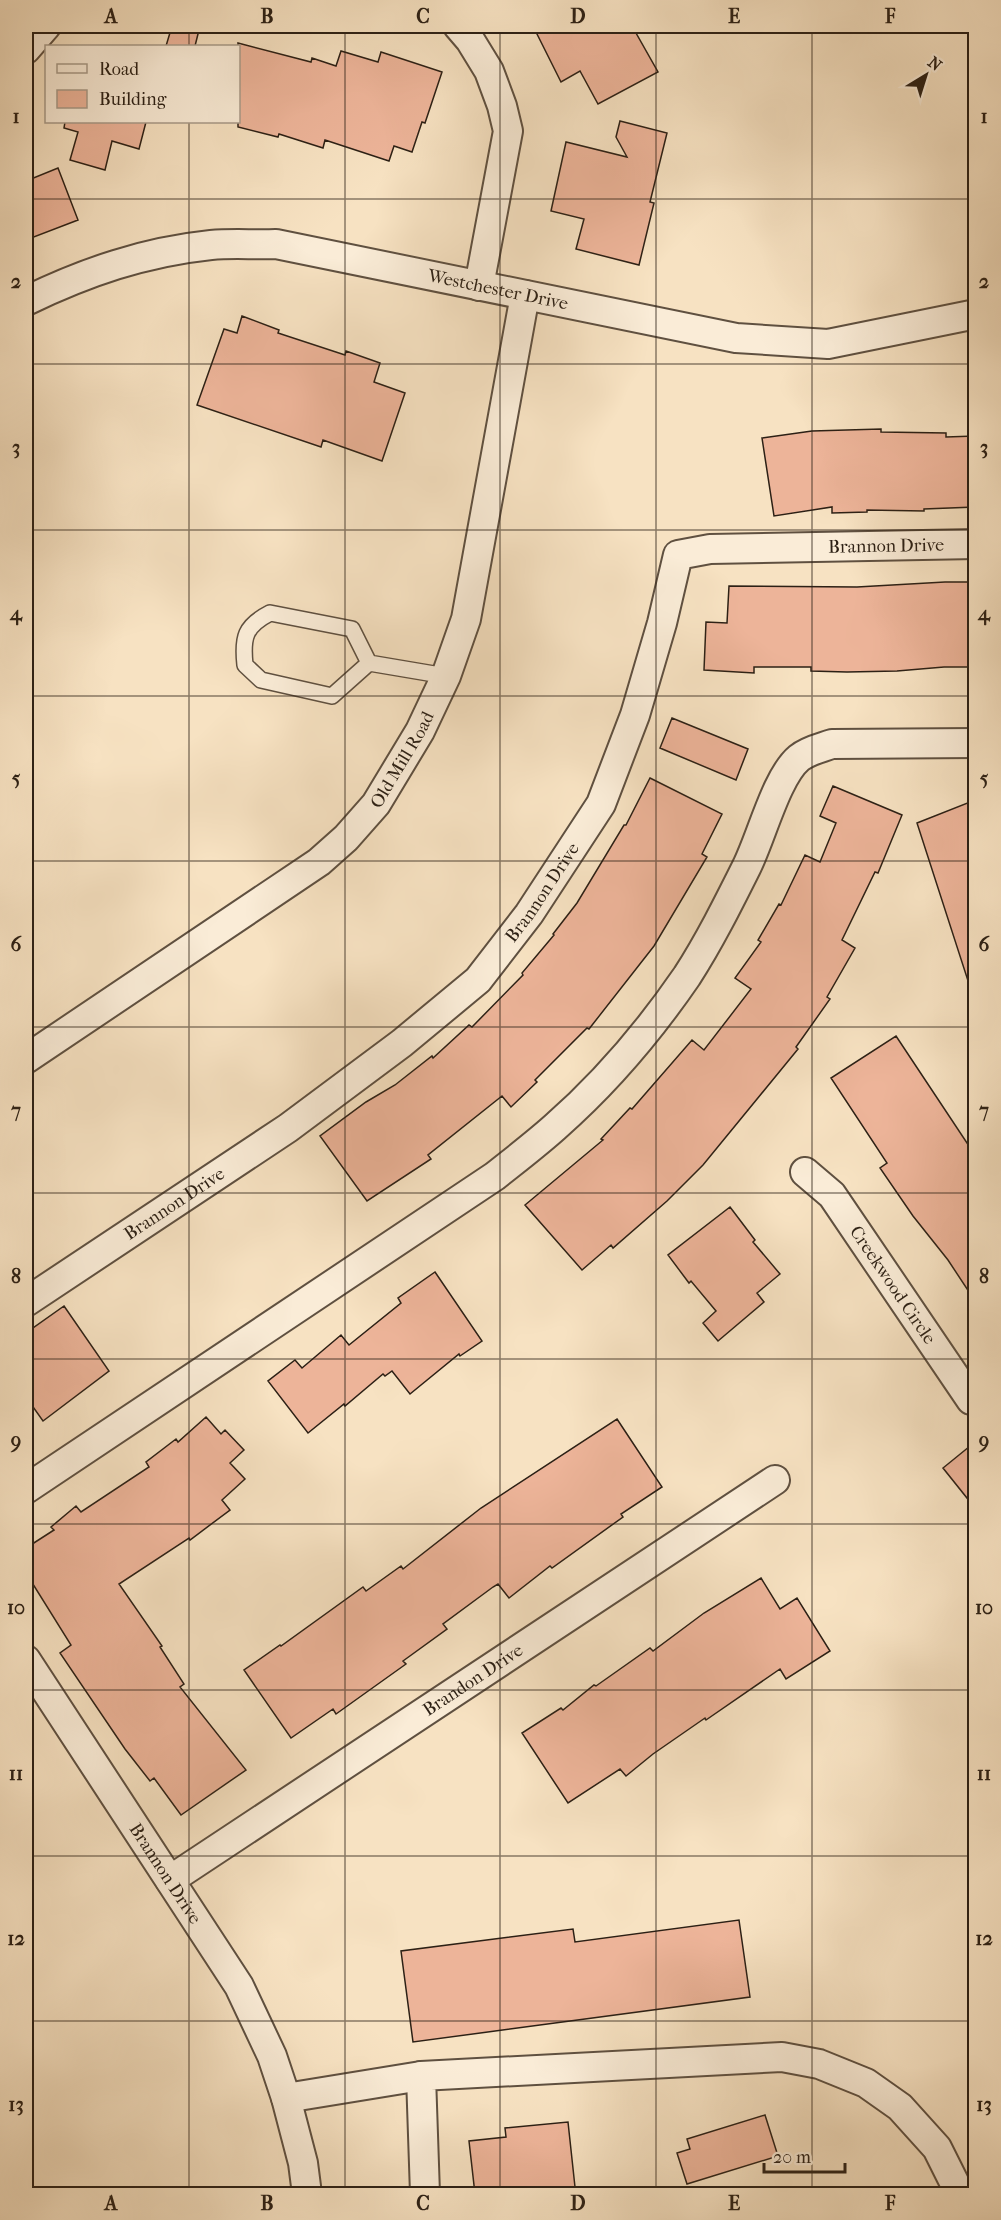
<svg xmlns="http://www.w3.org/2000/svg" width="1001" height="2220" font-family="'IM FELL French Canon',serif">
	<style>
		.building { fill: #edb499; stroke: #2c2015; stroke-width: 1.5 }
		.lines { fill: none; stroke-linecap: round; stroke-linejoin: round }
		.service-casing { stroke: #5f5040; stroke-width: 18 }
		.minor-casing { stroke: #5f5040; stroke-width: 32 }
		.service { stroke: #faecd7; stroke-width: 15 }
		.minor { stroke: #faecd7; stroke-width: 28 }
		.grid { fill: none; stroke: #2c2015; stroke-width: 1.5; stroke-opacity: 0.55 }
		.labels { text-anchor: middle; dominant-baseline: central; stroke-width: 4.5; stroke-linejoin: round; paint-order: stroke }
		.street-label { font-size: 18px; fill: #2c2015; stroke: #faecd7 }
		.neatline { fill: none; stroke: #2c2015; stroke-width: 2 }
		.grid-label { font-size: 20px; text-anchor: middle; font-weight: bold; fill: #2c2015 }
	</style>
	<rect width="100%" height="100%" fill="#f7e2c2"/>
	<filter id="stains"><feTurbulence type="fractalNoise" baseFrequency=".00333" numOctaves="4"/><feColorMatrix values="0 0 0 0 .2 0 0 0 0 .09 0 0 0 0 .02 0 0 0 .5 -.17"/></filter>
	<radialGradient id="worn" r=".72"><stop offset=".6" stop-color="#630" stop-opacity="0"/><stop offset="1" stop-color="#630" stop-opacity=".3"/></radialGradient>
	<!-- building -->
	<path class="building" d="M172,26H200L195,46H166Z
		M533,26H632L658,72L598,104L580,71L561,82Z
		M238,43L311,62L312,58L336,66L341,51L378,62L381,52L442,72L425,123L422,122L412,152L394,146L389,161L325,140L323,148L279,134L278,137L238,127Z
		M620,121L667,133L650,202L654,203L639,265L576,249L584,219L551,211L566,142L627,157L616,137Z
		M65,122H146L139,149L112,141L105,170L70,160L78,132L64,128Z
		M58,168L78,220L26,240V181Z
		M242,316L279,330L278,333L345,355L346,351L380,363L374,382L405,393L382,461L323,440L321,447L197,405L224,329L237,333Z
		M881,429V432L946,433V437L975,436V507L924,509V511L867,510V512L832,513V507L774,516L762,438L812,431Z
		M945,582H975V667H944L897,671L847,672L811,671V667H754V673L704,670L706,622L727,623L729,586L857,587Z
		M672,718L748,749L736,780L660,748Z
		M650,778L722,814L702,854L707,857L654,946L589,1029L587,1028L535,1080L537,1082L511,1107L502,1096L428,1155L431,1159L367,1201L320,1136L366,1102L395,1085L432,1056L433,1058L469,1025L472,1027L523,975L522,973L554,935L553,934L577,903L624,825H626Z
		M833,786L902,815L878,873L875,872L842,940L855,948L827,997L830,999L796,1047L798,1049L703,1165L667,1201L613,1248L611,1245L582,1270L525,1205L603,1140L601,1139L630,1108L632,1109L692,1040L704,1050L751,989L735,978L761,942L758,940L779,904L781,905L805,855L820,862L836,823L820,816Z
		M975,800V986L970,987L917,823Z
		M896,1036L975,1155V1301L948,1260L913,1216L880,1168L887,1163L831,1078Z
		M730,1207L755,1240L753,1242L780,1274L757,1293L764,1302L718,1341L703,1323L716,1311L691,1281L689,1283L668,1255Z
		M435,1272L482,1341L460,1356L459,1354L410,1394L392,1371L385,1376L383,1374L345,1406L344,1404L308,1433L268,1381L295,1360L302,1368L341,1335L349,1345L401,1303L398,1298Z
		M64,1306L109,1371L43,1421L26,1397V1333Z
		M206,1417L221,1434L225,1430L244,1450L230,1463L245,1479L222,1500L230,1510L190,1540L189,1538L119,1584L162,1646L160,1647L184,1684L180,1687L246,1770L181,1815L154,1778L150,1781L125,1749L60,1653L71,1645L26,1573V1548L54,1530L51,1527L76,1506L81,1512L149,1467L146,1462L176,1439L178,1442Z
		M617,1419L662,1487L621,1514L623,1517L552,1568L550,1566L509,1598L498,1584L493,1587L443,1624L447,1629L403,1661L406,1664L336,1714L333,1709L291,1738L244,1670L280,1645L281,1646L363,1587L366,1591L401,1566L403,1569L481,1508Z
		M975,1442V1508L943,1468Z
		M761,1578L780,1609L797,1598L830,1651L786,1679L780,1669L706,1720L705,1718L653,1754L626,1776L620,1769L568,1803L522,1733L561,1708L563,1710L594,1685L596,1686L650,1648L653,1651L704,1613Z
		M739,1920L750,1997L413,2042L401,1951L573,1929L575,1942Z
		M765,2115L778,2156L687,2184L677,2153L690,2149L687,2139Z
		M568,2122L575,2187L504,2194H475L469,2141L506,2137L505,2128Z"/>
	<g class="lines">
		<defs>
			<path id="service" d="M270,613L352,629L369,663L332,696L261,680L245,665C242,637 245,626 270,613Z
				M369,663L446,676"/>
			<g id="minor">
				<path d="M458,26L470,40L489,71L502,106L508,131L479,286"/>
				<path d="M26,49L46,26"/>
				<path id="s1" d="M26,301C86,272 144,252 211,245C233,243 255,245 276,244L736,338L828,344L976,314"/>
				<path id="s2" d="M26,1059L319,862L346,838L376,804L420,731L446,676L466,619L525,295"/>
				<path id="s3" d="M805,1172L832,1195L971,1400L976,1397"/>
				<path id="s4" d="M26,1302L288,1128L402,1043L478,980L529,914L601,804L635,715L662,623L678,555L710,549L976,544"/>
				<path d="M26,1489L495,1176C515,1160 536,1144 555,1127C605,1083 650,1030 687,976C709,942 728,904 746,868C761,839 776,777 799,758C809,750 821,748 832,744L976,743"/>
				<path id="s5" d="M26,1660L239,1986L272,2056L286,2098L303,2163L307,2194"/>
				<path id="s6" d="M170,1880L775,1480"/>
				<path d="M286,2098L421,2076"/>
				<path d="M425,2194L421,2076L782,2057L819,2064L866,2083L900,2107L937,2148L960,2194"/>
			</g>
		</defs>
		<!-- service casing -->
		<use href="#service" class="service-casing"/>
		<!-- minor casing -->
		<use href="#minor" class="minor-casing"/>
		<!-- service -->
		<use href="#service" class="service"/>
		<!-- minor -->
		<use href="#minor" class="minor"/>
	</g>
	<!-- grid -->
	<path class="grid" d="M189,26V46M345,26V2194M500,26V2194M656,26V2194M812,26V2194M189,122V2194M26,199H976M26,364H976M26,530H976M26,696H976M26,861H976M26,1027H976M26,1193H976M26,1359H976M26,1524H976M26,1690H976M26,1856H976M26,2021H976"/>
	<g class="labels">
		<!-- street labels -->
		<g class="street-label">
			<text stroke="none"><textPath href="#s1" startOffset="486">Westchester Drive</textPath></text>
			<text stroke="none"><textPath href="#s4" startOffset="1240">Brannon Drive</textPath></text>
			<text stroke="none"><textPath href="#s2" startOffset="486">Old Mill Road</textPath></text>
			<text stroke="none"><textPath href="#s4" startOffset="664">Brannon Drive</textPath></text>
			<text stroke="none"><textPath href="#s4" startOffset="178">Brannon Drive</textPath></text>
			<text stroke="none"><textPath href="#s3" startOffset="144">Creekwood Circle</textPath></text>
			<text stroke="none"><textPath href="#s6" startOffset="363">Brandon Drive</textPath></text>
			<text stroke="none"><textPath href="#s5" startOffset="255">Brannon Drive</textPath></text>
		</g>
	</g>
	<!-- margin -->
	<rect width="1001" height="2220" fill="none" stroke="#f7e2c2" stroke-width="66"/>
	<!-- legend -->
	<rect x="45" y="45" width="195" height="78" fill="#faecd7" stroke="#a89a89" stroke-width="1.5"/>
	<rect x="57" y="64" width="30" height="9" fill="#faecd7" stroke="#a89a89" stroke-width="1.5"/>
	<text x="99" y="75" font-size="18" fill="#2c2015">Road</text>
	<rect x="57" y="90" width="30" height="18" fill="#edb499" stroke="#a89a89" stroke-width="1.5"/>
	<text x="99" y="105" font-size="18" fill="#2c2015">Building</text>
	<!-- north arrow -->
	<g transform="translate(926 75) rotate(38)" stroke="#faecd7" stroke-width="4.5" paint-order="stroke">
	<path d="M0-4.5L10 22L0 15L-10 22Z" fill="#2c2015"/>
	<text y="-9" font-size="16" font-weight="bold" text-anchor="middle" fill="#2c2015">N</text>
	</g>
	<!-- scale -->
	<path d="M764 2163v9h81v-9" fill="none" stroke="#2c2015" stroke-width="3"/>
	<text x="773" y="2163" font-size="18" fill="#2c2015" stroke="#faecd7" stroke-width="4.5" paint-order="stroke">20 m</text>
	<rect x="33" y="33" width="935" height="2154" class="neatline"/>
	<g class="grid-label">
		<text x="111" y="23">A</text>
		<text x="267" y="23">B</text>
		<text x="423" y="23">C</text>
		<text x="578" y="23">D</text>
		<text x="734" y="23">E</text>
		<text x="890" y="23">F</text>
		<text x="16" y="123">1</text>
		<text x="984" y="123">1</text>
		<text x="16" y="288">2</text>
		<text x="984" y="288">2</text>
		<text x="16" y="454">3</text>
		<text x="984" y="454">3</text>
		<text x="16" y="620">4</text>
		<text x="984" y="620">4</text>
		<text x="16" y="785">5</text>
		<text x="984" y="785">5</text>
		<text x="16" y="951">6</text>
		<text x="984" y="951">6</text>
		<text x="16" y="1117">7</text>
		<text x="984" y="1117">7</text>
		<text x="16" y="1283">8</text>
		<text x="984" y="1283">8</text>
		<text x="16" y="1448">9</text>
		<text x="984" y="1448">9</text>
		<text x="16" y="1614">10</text>
		<text x="984" y="1614">10</text>
		<text x="16" y="1780">11</text>
		<text x="984" y="1780">11</text>
		<text x="16" y="1945">12</text>
		<text x="984" y="1945">12</text>
		<text x="16" y="2111">13</text>
		<text x="984" y="2111">13</text>
		<text x="111" y="2210">A</text>
		<text x="267" y="2210">B</text>
		<text x="423" y="2210">C</text>
		<text x="578" y="2210">D</text>
		<text x="734" y="2210">E</text>
		<text x="890" y="2210">F</text>
	</g>
	<rect width="100%" height="100%" filter="url(#stains)"/>
	<rect width="100%" height="100%" fill="url(#worn)"/>
</svg>
